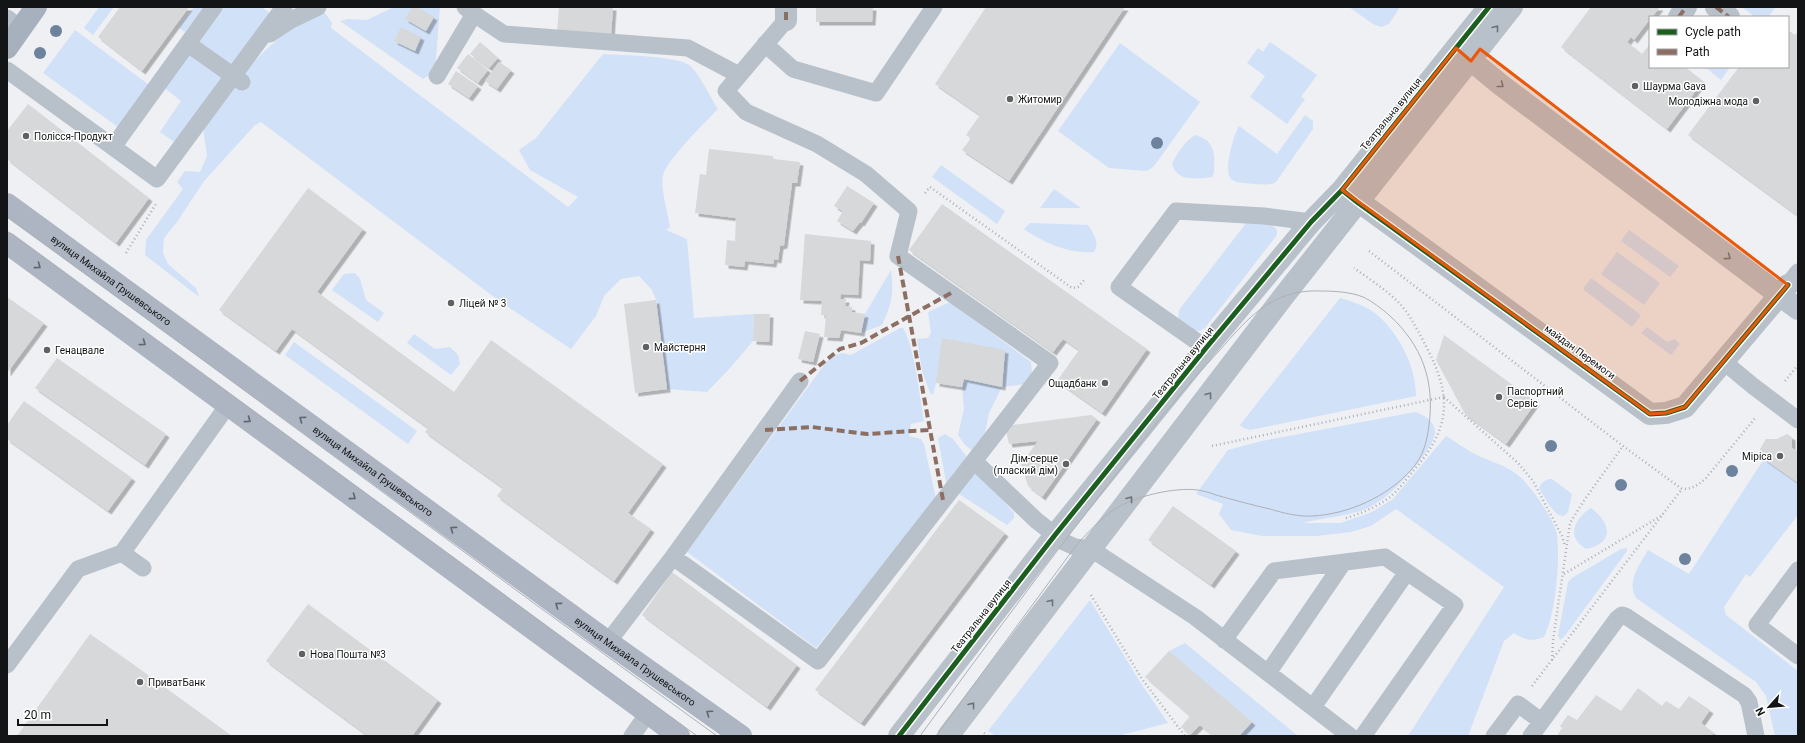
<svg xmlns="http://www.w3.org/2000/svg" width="1805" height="743" font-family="Roboto,sans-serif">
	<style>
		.green { fill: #d1e1f8 }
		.building { fill: #d6d8da; filter: url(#shadow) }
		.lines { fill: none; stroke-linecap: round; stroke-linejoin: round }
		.path { stroke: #acb0b7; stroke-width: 2.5; stroke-dasharray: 1 3; stroke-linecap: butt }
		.service { stroke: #b8c0c9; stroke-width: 17 }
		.minor { stroke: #b8c0c9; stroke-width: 22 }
		.tertiary { stroke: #b8c0c9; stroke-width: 22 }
		.secondary { stroke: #adb5c2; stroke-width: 22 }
		.trunk { stroke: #a7b1be; stroke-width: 22 }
		.tram { stroke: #adb1b7; stroke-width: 1 }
		.quiet { stroke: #8d6e63; stroke-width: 4; stroke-dasharray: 8 4; stroke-linecap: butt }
		.cycleway-casing { stroke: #fff; stroke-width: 8 }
		.cycleway { stroke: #1b5e20; stroke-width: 5 }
		.tree { fill: #6d829d }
		.oneway { stroke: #6e7378 }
		.oneway2 { stroke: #60646c }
		.marked { fill: #e8590c; fill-opacity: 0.2; stroke: #e8590c; stroke-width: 3; stroke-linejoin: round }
		.poi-dot { fill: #606163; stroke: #fff; stroke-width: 1.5 }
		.labels { text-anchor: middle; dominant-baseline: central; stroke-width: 3; stroke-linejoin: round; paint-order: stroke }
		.poi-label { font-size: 10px; fill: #131415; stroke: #fff; text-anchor: start }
		.street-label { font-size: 10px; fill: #131415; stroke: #fff }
	</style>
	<defs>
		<filter id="shadow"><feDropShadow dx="3.5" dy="3.5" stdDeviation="0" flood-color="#0004"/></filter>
	</defs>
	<rect width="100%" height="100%" fill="#eef0f3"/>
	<!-- green -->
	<path class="green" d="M99,7H114L93,35L84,28Z
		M194,7H204L185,32L179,28Z
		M221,7H261L273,15L233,69L195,43Z
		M394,7H440L435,71L423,79L340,21L348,19L367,20Z
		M1349,7H1400L1389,24L1381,27L1373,24Z
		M1742,7H1776L1768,17H1755Z
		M325,13L332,23L331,28L568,207L578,197L530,170L519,150L536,138L603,54C620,55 677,56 689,65C700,74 710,97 718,109C706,121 666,161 663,175C660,188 668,213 670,227L666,230L687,239L694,318L754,314L753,341L731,367L707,392L667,389L656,300L652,290L639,276L621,279L604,296L596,316L571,349L498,300L261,122L255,125L204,181L177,222L164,238L163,253L168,264L196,288L199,297L145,255L146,240L183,189L177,182L185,171L200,172L207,156L203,127L235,87L241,91L250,79L243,73C262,53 297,17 325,13Z
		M75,30L152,87L122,130L43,73Z
		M1270,42L1317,75L1301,97L1305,99L1287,124L1250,97L1265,76L1247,63L1258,48L1263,52Z
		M1120,43L1200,102L1157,162L1152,168L1146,171L1109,168L1058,131Z
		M189,50L227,78L177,144L160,132L181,101L162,86Z
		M1705,67H1730L1721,80Z
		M1305,115L1313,121V129L1276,182C1270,186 1263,184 1255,184C1248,183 1237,184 1231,179C1223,171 1234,134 1239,126L1277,154Z
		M1195,135C1211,139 1215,149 1214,164C1214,169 1215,173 1212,177C1197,179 1176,182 1172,163C1178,153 1185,141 1195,135Z
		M941,165L1005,211L997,224L932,177Z
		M1054,189L1081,208H1040Z
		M1247,222L1272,225L1277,230V235L1205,328L1200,331C1189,330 1185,326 1178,318L1179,310Z
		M1030,223L1088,225C1094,235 1100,242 1094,252C1069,254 1044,243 1024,229Z
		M1629,230L1679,266L1670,277L1621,241Z
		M1617,252L1660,283L1644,305L1601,274Z
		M891,270C894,293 892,304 882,325L861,333L865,314Z
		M355,273L360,279L366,300L384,313L378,322L332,290L344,274Z
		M1591,278L1641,315L1632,327L1583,289Z
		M1340,298C1352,301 1362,305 1372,311C1397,329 1416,365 1416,396L1250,430L1244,428L1240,425Z
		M950,302L1031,362L1032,373L1025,384L1002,387L989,413L985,433L974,452L965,445L958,435L964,409L962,387L964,379L1002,387L1005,350L936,383L933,395L930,393L922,371L917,339L928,338L931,333L928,312Z
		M1647,327L1667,342L1675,339L1680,344L1671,355L1641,333Z
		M900,328H903C914,344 920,399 924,421L911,424L909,436L921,439L924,444L936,499L816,648L687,552L827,361L834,356L842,353L851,355Z
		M414,334L435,349L450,347L458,355L460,364L451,375L407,343Z
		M294,342L417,431L408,444L285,355Z
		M1415,412C1424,415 1435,421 1435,432C1435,447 1402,482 1391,492C1385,498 1375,504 1368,508C1347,517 1324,517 1303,523H1341L1372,512L1393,499L1446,436C1456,442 1466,450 1477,455C1489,461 1504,465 1515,473C1528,481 1555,520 1557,535C1560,562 1556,613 1544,637C1532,642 1525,640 1514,633L1504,641L1468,736H1408L1504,587L1396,509L1371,526L1351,532L1316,536H1262L1231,530L1219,514L1223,504L1196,494L1228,450L1262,441Z
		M945,434L953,439L970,461L949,485L946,482L938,438Z
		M1764,459L1798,483V515L1750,577L1746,574L1724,607L1726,615L1798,671V736H1775L1766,696L1756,682L1636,598C1626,582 1640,564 1648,550L1689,574Z
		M977,471L1014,513V518L1007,525L956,492Z
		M1548,479H1552L1572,494L1568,512L1564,516L1558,515L1549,505L1539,488L1542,483Z
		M1591,508C1611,523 1615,543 1586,549C1582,546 1576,542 1575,537C1571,526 1582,513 1591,508Z
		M1627,548V551L1564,637L1560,640L1558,635L1568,582L1572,578L1621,549Z
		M1090,600L1140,682L1168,723L1118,736H996L988,731Z
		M1185,643L1298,736H1239L1252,722L1169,651Z"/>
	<!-- building -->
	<path class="building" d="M120,7H189L142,71L98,37Z
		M412,7H417L434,17L426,31L405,19Z
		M559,7H613L611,36L557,32Z
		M816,7H873L872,22H816Z
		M986,7H1125L1009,181L962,150L971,138L966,135L980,115L935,84Z
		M1591,7H1660L1652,17H1650V19L1634,40L1631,37L1627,42L1642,54L1650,44V67H1685L1703,81L1667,129L1561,47Z
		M401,27L421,37L415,51L394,41Z
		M1788,30L1795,35L1798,32V216L1688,135L1739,67H1788Z
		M480,42L498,58L489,68L470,54Z
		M468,54L488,70L478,83L457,68Z
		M499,62L511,70L497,89L485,81Z
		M456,71L478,86L469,98L448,84Z
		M28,104L149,198L116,243L7,159V131Z
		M709,149L773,156V159L800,162L797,183H792L784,245L780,246L778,260L774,259L773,264L745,261L744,267L725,265L727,240L735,241L736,218L695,213L700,174L706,175Z
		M847,186L874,203L861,223L860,222L853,231L837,221L843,211L834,206Z
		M308,188L363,229L317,292L454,392L491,340L663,464L628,513L651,529L614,581L497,496L503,488L425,432L428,428L292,329L276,351L219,310Z
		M942,204L1147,349L1102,413L1057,381L1079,350L1063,339L1053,352L909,250Z
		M805,234L871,241L870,261L860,260L858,295L841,294L840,299H846L845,306L852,307V312L865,314L861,333L841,330L839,338L824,337L826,315H821L822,301L800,300Z
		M7,297L44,323L7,373Z
		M656,300L667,389L635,393L624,304Z
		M754,314H770L769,342L753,341Z
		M805,331L820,334L813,362L798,359Z
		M1444,335L1536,402L1506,444L1465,414L1436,360Z
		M942,338L1005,350L1002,387L964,379L962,387L936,383Z
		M57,358L166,434L145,465L35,388Z
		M24,401L132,478L108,511L7,439V425Z
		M1091,415L1097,419L1042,497L1028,486L1021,464L1038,441L1009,444L1005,426Z
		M1787,434L1792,437V448L1798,452V483L1764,459L1760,449L1766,439H1777Z
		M959,500L1005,533L861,723L815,690Z
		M1173,506L1236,551L1211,585L1148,540Z
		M672,572L797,665L767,707L642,615Z
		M308,604L438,700L412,736H368L266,661Z
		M90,634L130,662L232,736H17Z
		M1169,651L1252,722L1239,736H1213L1200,725L1190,735L1181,727L1190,716L1145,677Z
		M1638,688L1662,706L1666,701L1679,709L1689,696L1710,710L1701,723L1714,733L1711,736H1557L1562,728L1560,726L1568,715L1577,720L1596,695L1621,711Z"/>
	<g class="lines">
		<!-- path -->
		<path class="path" d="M925,193L930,187L1072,288L1078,287L1085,279
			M1369,251L1623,446L1682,489C1693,489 1698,485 1706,478L1756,417
			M126,253L157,202
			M1785,381L1798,365
			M1444,397L1518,463L1533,481L1562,536L1565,546
			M1212,446L1444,397
			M1346,518C1362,513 1377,507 1390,497C1399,490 1407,478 1414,470C1451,427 1452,397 1427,348C1419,333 1411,316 1400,304C1387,290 1369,279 1354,268
			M1564,574L1661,516
			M1091,595L1142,679L1185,736
			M1552,660L1553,641L1570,523L1583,502L1623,446
			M1532,686L1682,489
			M984,733L988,736"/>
		<!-- service -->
		<path class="service" d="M474,14L504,34L688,48L739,75
			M7,18L21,29
			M786,20L726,91L746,112L817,144L866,174L909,211L898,256L1050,363L974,461
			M270,34L291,20L318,7
			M188,44L242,82
			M765,44L793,69L876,93L934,7
			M7,70L157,179L284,7
			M437,76L474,14L465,7
			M113,147L214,7
			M1788,285L1798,272
			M1206,348L1119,287L1176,211L1264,216L1311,222
			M1724,362L1753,386L1798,420
			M673,557L818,661L974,461L1037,521L1064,542L1075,547L1091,549L1195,617L1350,736
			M143,568L122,553L228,405
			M1798,570L1757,625L1798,656
			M1224,640L1274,571L1385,557L1455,605L1363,736
			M608,642L673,557L800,381
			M7,665L78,569L122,553
			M1268,673L1343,563
			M1313,707L1407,572
			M632,736L648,713
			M1494,736L1518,704L1541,721
			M1531,736L1617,619L1622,615L1627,617L1744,695L1749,702L1756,736"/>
		<!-- minor -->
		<path class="minor" d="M1716,7L1729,17
			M1679,17L1686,7
			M786,20V7
			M1456,48L1501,85L1798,309
			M1343,190L1650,414L1666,413L1685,407L1788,285"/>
		<!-- tertiary -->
		<path class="tertiary" d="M899,736L1055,535L1206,348L1311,222L1342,190L1489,7
			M948,736L1283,297L1512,7"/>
		<!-- secondary -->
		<g class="secondary">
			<path id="s1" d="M7,204L608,642L741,736"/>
			<path d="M7,243L679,736"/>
		</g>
		<!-- trunk -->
		<path class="trunk" d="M7,48L36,7"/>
		<!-- tram -->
		<path class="tram" d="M7,216L535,604L717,736
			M7,231L697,736
			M920,736C993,636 1066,537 1143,440C1167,409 1192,380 1219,351C1234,334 1249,316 1268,304C1284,294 1303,290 1321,291C1334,291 1351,292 1363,297C1372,301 1382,309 1389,315C1422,345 1435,381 1429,425C1427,442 1423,457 1411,470C1387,497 1348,514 1313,516C1299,517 1283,513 1270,509C1252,505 1234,500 1216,495C1211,493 1204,491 1198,490C1175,487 1135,496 1115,509C1100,519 1086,534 1075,547L936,736"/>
		<!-- quiet -->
		<path class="quiet" d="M1716,7L1729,17
			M1679,17L1686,7
			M786,20V7
			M898,256L943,500
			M800,381L840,349L861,343L951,293
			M765,430L812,427L867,434L929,430"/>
		<defs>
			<path id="cycleway" d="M1342,190L1357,202L1650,414L1666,413L1685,407L1788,285
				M899,736L1055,535L1206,348L1311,222L1342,190L1489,7"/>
		</defs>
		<!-- cycleway casing -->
		<use href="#cycleway" class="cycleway-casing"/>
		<!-- cycleway -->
		<use href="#cycleway" class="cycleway"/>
	</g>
	<!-- trees -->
	<g class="tree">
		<circle cx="56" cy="31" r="6"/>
		<circle cx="40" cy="53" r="6"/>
		<circle cx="1157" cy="143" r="6"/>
		<circle cx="1551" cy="446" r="6"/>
		<circle cx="1732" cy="471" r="6"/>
		<circle cx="1621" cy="485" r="6"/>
		<circle cx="1685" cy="559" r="6"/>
	</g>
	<!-- one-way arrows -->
	<defs><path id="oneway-chevron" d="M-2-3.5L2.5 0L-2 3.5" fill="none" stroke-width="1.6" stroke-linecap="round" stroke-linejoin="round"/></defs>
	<g class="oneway">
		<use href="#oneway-chevron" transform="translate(1496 28) rotate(-52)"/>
		<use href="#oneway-chevron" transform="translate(1501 85) rotate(38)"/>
		<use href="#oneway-chevron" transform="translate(1728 257) rotate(37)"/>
		<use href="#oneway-chevron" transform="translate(1209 395) rotate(-53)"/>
		<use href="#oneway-chevron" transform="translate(1130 499) rotate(-53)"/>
		<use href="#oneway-chevron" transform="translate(1051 602) rotate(-52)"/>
		<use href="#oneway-chevron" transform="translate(972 705) rotate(-52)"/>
	</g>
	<g class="oneway2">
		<use href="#oneway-chevron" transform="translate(38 266) rotate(36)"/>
		<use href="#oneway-chevron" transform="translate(143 343) rotate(36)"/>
		<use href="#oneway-chevron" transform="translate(302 419) rotate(-144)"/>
		<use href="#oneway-chevron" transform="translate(248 420) rotate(36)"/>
		<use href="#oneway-chevron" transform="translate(353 497) rotate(36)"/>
		<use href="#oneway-chevron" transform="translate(453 529) rotate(-144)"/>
		<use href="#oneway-chevron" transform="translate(558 605) rotate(-144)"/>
		<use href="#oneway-chevron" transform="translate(709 713) rotate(-145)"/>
	</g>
	<!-- marked area -->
	<path class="marked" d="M1456,48L1471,61L1480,49L1788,285L1685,407L1666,413L1650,414L1342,190Z"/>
	<!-- markers -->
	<g class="poi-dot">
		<circle cx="1635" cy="86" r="4"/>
		<circle cx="1010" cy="99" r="4"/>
		<circle cx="1756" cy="101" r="4"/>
		<circle cx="26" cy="136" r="4"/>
		<circle cx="451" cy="303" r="4"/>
		<circle cx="646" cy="347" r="4"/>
		<circle cx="47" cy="350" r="4"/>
		<circle cx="1105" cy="383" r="4"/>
		<circle cx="1499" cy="397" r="4"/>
		<circle cx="1780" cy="456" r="4"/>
		<circle cx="1066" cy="464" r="4"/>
		<circle cx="302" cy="654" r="4"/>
		<circle cx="140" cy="682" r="4"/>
	</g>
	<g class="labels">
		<!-- poi labels -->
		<g class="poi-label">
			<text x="1643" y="86">Шаурма Gava</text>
			<text x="1018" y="99">Житомир</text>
			<text x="1748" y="101" text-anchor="end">Молодіжна мода</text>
			<text x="34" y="136">Полісся-Продукт</text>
			<text x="459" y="303">Ліцей № 3</text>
			<text x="654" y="347">Майстерня</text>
			<text x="55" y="350">Генацвале</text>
			<text x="1097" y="383" text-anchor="end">Ощадбанк</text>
			<text x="1507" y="391">Паспортний<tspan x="1507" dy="12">Сервіс</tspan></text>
			<text x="1772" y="456" text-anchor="end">Міріса</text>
			<text x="1058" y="458" text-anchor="end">Дім-серце<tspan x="1058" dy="12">(плаский дім)</tspan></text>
			<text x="310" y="654">Нова Пошта №3</text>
			<text x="148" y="682">ПриватБанк</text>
		</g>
		<!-- street labels -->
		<g class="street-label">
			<text transform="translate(1391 114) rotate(-51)">Театральна вулиця</text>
			<text stroke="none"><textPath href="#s1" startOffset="129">вулиця Михайла Грушевського</textPath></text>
			<text transform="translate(1580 352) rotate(36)">майдан Перемоги</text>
			<text transform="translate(1183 363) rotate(-51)">Театральна вулиця</text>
			<text stroke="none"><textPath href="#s1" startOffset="453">вулиця Михайла Грушевського</textPath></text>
			<text transform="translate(981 616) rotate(-52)">Театральна вулиця</text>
			<text stroke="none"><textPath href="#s1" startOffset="777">вулиця Михайла Грушевського</textPath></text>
		</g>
	</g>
	<!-- border -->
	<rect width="1805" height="743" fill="none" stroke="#131415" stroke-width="16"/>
	<!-- legend -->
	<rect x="1649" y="16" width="140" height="52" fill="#ffffff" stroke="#a1a1a1"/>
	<rect x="1657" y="29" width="20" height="6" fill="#1b5e20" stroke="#a1a1a1"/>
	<text x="1685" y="36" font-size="12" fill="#131415">Cycle path</text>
	<rect x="1657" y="49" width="20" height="6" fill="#8d6e63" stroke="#a1a1a1"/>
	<text x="1685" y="56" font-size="12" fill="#131415">Path</text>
	<!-- north arrow -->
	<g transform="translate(1769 707) rotate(243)" stroke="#ffffff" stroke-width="3" paint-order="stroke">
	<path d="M0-3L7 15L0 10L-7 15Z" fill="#131415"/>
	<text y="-6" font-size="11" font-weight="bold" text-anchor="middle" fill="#131415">N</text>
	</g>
	<!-- scale -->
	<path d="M18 719v6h89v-6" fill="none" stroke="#131415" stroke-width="2"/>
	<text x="24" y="719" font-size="12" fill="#131415" stroke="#ffffff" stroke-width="3" paint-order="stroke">20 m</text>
</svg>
